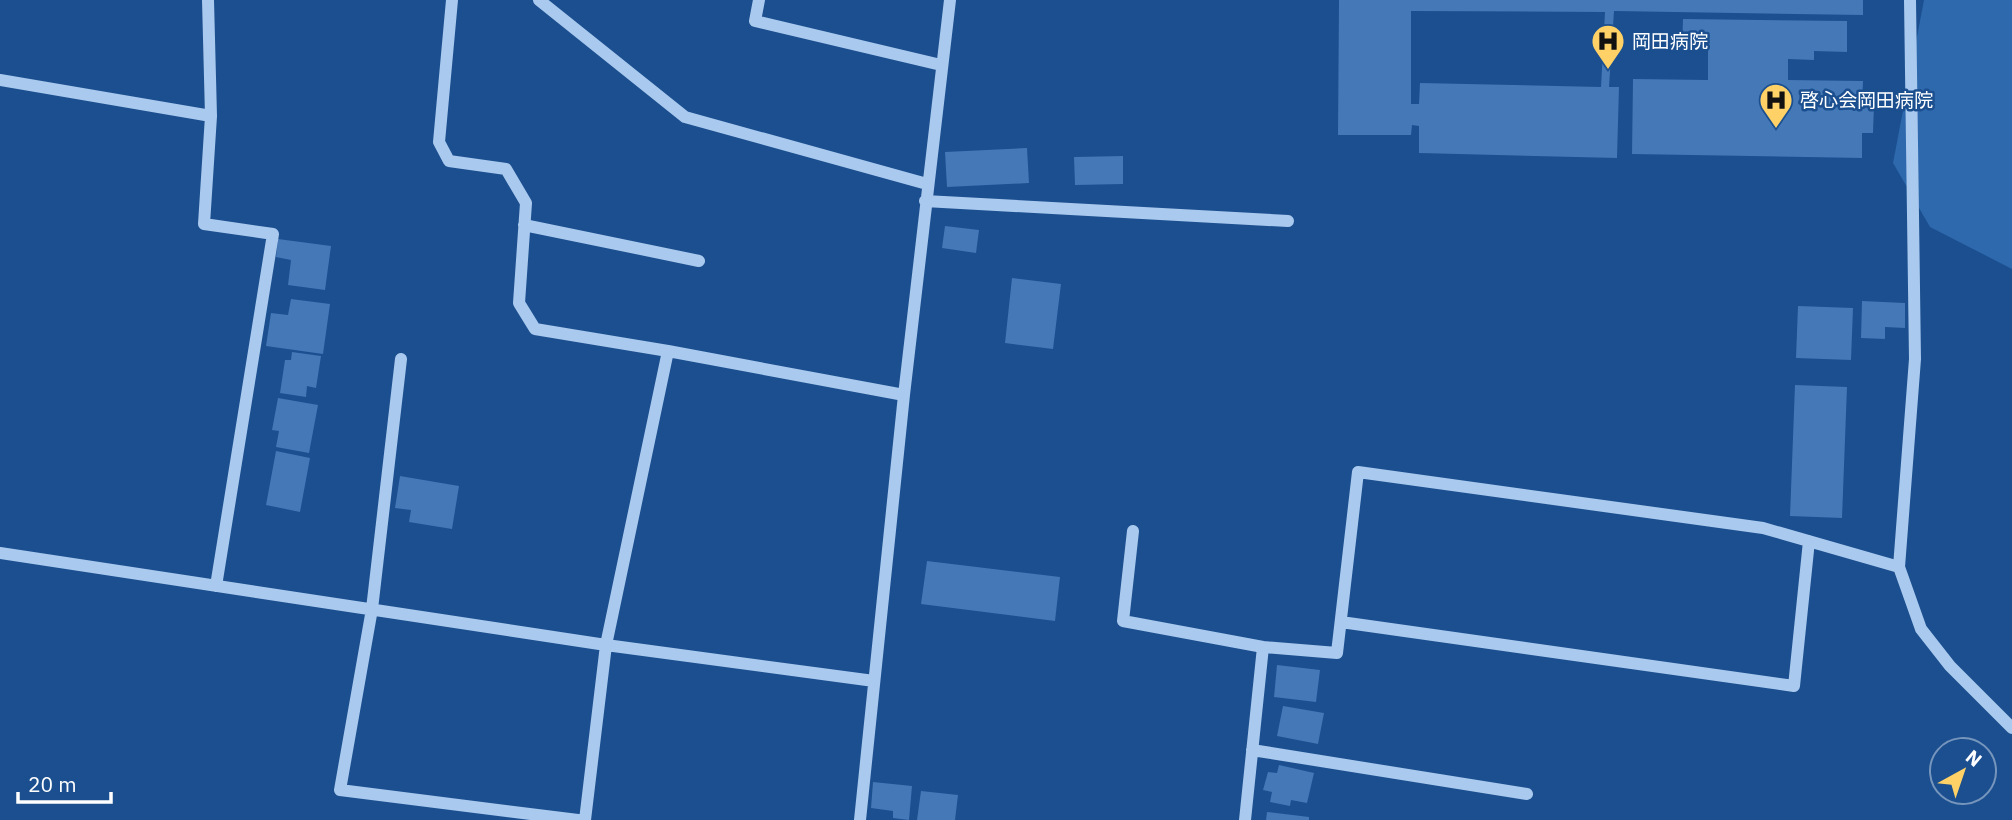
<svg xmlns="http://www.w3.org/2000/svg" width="2012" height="820" font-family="'IBM Plex Sans','Noto Sans JP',sans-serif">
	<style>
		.green { fill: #2e69ad }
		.building { fill: #4478b7; fill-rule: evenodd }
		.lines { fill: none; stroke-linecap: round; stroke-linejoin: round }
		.minor { stroke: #a9c9ee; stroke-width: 12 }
		.labels { text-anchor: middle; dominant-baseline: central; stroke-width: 5; stroke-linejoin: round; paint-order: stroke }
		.poi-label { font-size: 19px; fill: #fff; stroke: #1b4f8f; text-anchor: start }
	</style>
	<rect width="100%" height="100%" fill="#1b4f8f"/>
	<!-- green -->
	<path class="green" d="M1924,0H2012V269L1930,227L1893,163Z"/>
	<!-- building -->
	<path class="building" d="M1339,0H1863V15L1614,11L1609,87H1619L1617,158L1419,153V126L1412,125L1411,135H1338ZM1411,11L1605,12L1601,87L1420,83L1419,104H1411Z
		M1683,19L1847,21V52L1814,51V60L1788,59V80L1863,81L1862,105H1874L1873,133H1862V158L1632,154L1633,79L1708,80V48L1682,47Z
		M1027,148L1029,183L947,187L945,152Z
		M1123,156V184L1075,185L1074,157Z
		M945,226L979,230L976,253L942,248Z
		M278,239L331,246L325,290L288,285L291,260L276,257Z
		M1012,278L1061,284L1053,349L1005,343Z
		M291,299L330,304L323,354L266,346L271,313L288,315Z
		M1862,301L1905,303V328L1885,327V339L1861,338Z
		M1798,306L1853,308L1851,360L1796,358Z
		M292,352L321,356L316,388L307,386L306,397L280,393L285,360H291Z
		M1795,385L1847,387L1842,518L1790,516Z
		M278,398L318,405L309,453L276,447L279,431L272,430Z
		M276,451L310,458L300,512L266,505Z
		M400,476L459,486L452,529L409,522L411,510L395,508Z
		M927,561L1060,577L1055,621L921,604Z
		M1277,665L1320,670L1316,702L1274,697Z
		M1283,706L1324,713L1318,744L1277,736Z
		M1279,765L1314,773L1307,803L1291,800L1290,806L1270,802L1272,792L1263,790L1268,772L1277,773Z
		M873,782L912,786L909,820L893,818V811L871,808Z
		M921,791L958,795L955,820H917Z
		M1267,812L1309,817V820H1266Z"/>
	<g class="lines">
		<!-- minor -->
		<path class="minor" d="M208,0L211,116
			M452,0L439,142L449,161L506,169L526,203L519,303L535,329L668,351
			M539,0L685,117L927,184
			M759,0L755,21L941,65
			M1910,0L1915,359L1899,567L1921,629L1950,666L2012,728
			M0,80L211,116L204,224L273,234L216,586
			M925,201L1288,221
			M524,225L699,261
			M401,359L372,609L340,790L578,820
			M1133,531L1123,621L1263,647
			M0,553L606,645L874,681
			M1341,622L1794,686L1809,541
			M1252,750L1527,794
			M585,820L606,645L668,351L904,395
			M860,820L904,395L950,0
			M1245,820L1263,647L1337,653L1358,472L1763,528L1899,567"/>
	</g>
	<!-- icons -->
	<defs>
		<symbol id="hospital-pin" viewBox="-11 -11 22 30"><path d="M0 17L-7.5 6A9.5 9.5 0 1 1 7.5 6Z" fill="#ffd166" stroke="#1b4f8f"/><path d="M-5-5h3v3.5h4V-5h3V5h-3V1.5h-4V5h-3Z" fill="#111"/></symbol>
	</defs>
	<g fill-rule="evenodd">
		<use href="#hospital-pin" x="1589" y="22" width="38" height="52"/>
		<use href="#hospital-pin" x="1757" y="81" width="38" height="52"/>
	</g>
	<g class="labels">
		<!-- poi labels -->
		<g class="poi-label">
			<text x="1632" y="41">岡田病院</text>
			<text x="1800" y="100">啓心会岡田病院</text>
		</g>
	</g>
	<!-- north arrow -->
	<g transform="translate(1963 771) rotate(40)"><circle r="33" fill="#1b4f8f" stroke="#7695bc" stroke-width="2"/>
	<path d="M0-5L12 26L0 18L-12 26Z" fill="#ffd166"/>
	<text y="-10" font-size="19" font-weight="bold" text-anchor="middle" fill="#ffffff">N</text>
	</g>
	<!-- scale -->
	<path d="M18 792v10h93v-10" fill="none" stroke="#ffffff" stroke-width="3.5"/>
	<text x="28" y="792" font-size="21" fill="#ffffff" stroke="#1b4f8f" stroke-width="5" paint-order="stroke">20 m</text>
</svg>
